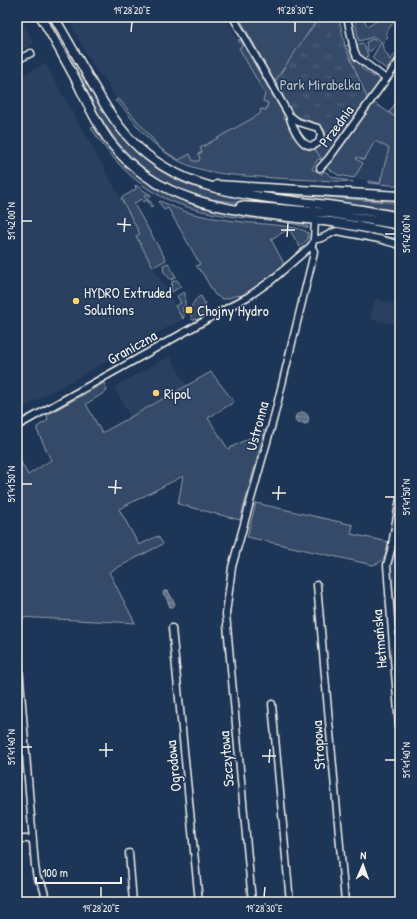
<svg xmlns="http://www.w3.org/2000/svg" width="417" height="919" font-family="'Patrick Hand',sans-serif">
	<style>
		.built { fill: #2a4060 }
		.grass { fill: #354a67; stroke: #949ea8 }
		.park { fill: url(#park-tufts); stroke: #949ea8 }
		.garden { fill: url(#garden-furrows); stroke: #949ea8 }
		.water { fill: url(#water-rules); stroke: #9aa2ab }
		.lines { fill: none; stroke-linecap: round; stroke-linejoin: round }
		.minor-casing { stroke: #f4f1e8; stroke-width: 9 }
		.major-casing { stroke: #f4f1e8; stroke-width: 11 }
		.minor { stroke: #1d3557; stroke-width: 6 }
		.major { stroke: #1d3557; stroke-width: 8 }
		.ticks { fill: none; stroke: #f4f1e8; stroke-width: 1.5 }
		.poi-dot { fill: #ffd166; stroke: #1d3557; stroke-width: 1.5 }
		.labels { text-anchor: middle; dominant-baseline: central; stroke-width: 3; stroke-linejoin: round; paint-order: stroke }
		.park-label { font-size: 15px; fill: #bbbfc1; stroke: #1d3557 }
		.street-label { font-size: 15px; fill: #f4f1e8; stroke: #1d3557 }
		.poi-label { font-size: 15px; fill: #f4f1e8; stroke: #1d3557; text-anchor: start }
		.neatline { fill: none; stroke: #f4f1e8; stroke-width: 1.5 }
		.ticks-label { font-size: 10px; text-anchor: middle; fill: #f4f1e8 }
	</style>
	<defs>
		<pattern id="park-tufts" width="24" height="20" patternUnits="userSpaceOnUse"><rect width="24" height="20" fill="#354a67"/><path d="M3 7l-1-3M5 7V3M7 7l1-3M15 17l-1-3M17 17v-4M19 17l1-3" fill="none" stroke="#53657d"/></pattern>
		<pattern id="garden-furrows" width="10" height="10" patternUnits="userSpaceOnUse"><rect width="10" height="10" fill="#354a67"/><path d="M-1 1l2-2M0 10L10 0M9 11l2-2" fill="none" stroke="#53657d"/></pattern>
		<pattern id="water-rules" width="6" height="5" patternUnits="userSpaceOnUse"><rect width="6" height="5" fill="#5e6d82"/><path d="M0 2.5h6" fill="none" stroke="#768294"/></pattern>
	</defs>
	<rect width="100%" height="100%" fill="#1d3557"/>
	<filter id="ink" filterUnits="userSpaceOnUse"><feTurbulence type="fractalNoise" baseFrequency=".025" numOctaves="2"/><feDisplacementMap in="SourceGraphic" scale="8" xChannelSelector="R" yChannelSelector="G"/><feConvolveMatrix kernelMatrix="1 2 1 2 8 2 1 2 1" color-interpolation-filters="sRGB"/></filter>
	<g filter="url(#ink)">
		<!-- built -->
		<path class="built" d="M17,17H20L34,43L17,53Z
			M71,17H225L276,107L204,163L179,160L161,149L119,99L116,100L103,76L101,77L92,64L71,25L74,23Z
			M45,63L141,234L136,237L183,319L17,411V79Z
			M375,141L389,147L380,183L354,178Z
			M375,299L400,305V325L370,319Z
			M170,356L186,385L130,417L114,387Z
			M400,515V667L392,566Z"/>
		<!-- grass -->
		<path class="grass" d="M239,17H334L280,91Z
			M354,17H362L367,25L369,26L383,17H398L385,33L388,36L382,44L384,51L387,54L390,60L396,53L398,55L388,68L386,69L372,58L381,42L374,37L359,41Z
			M240,39L284,115L283,116L284,119L286,118L301,146L310,150L319,149L326,140L328,84L327,157L322,160L318,159L312,169L322,174L324,171L333,177L353,182C327,181 300,179 274,178C238,175 199,176 169,155C157,147 146,137 137,126C130,117 125,108 115,101L119,99L161,149L179,160L190,154L193,161H199L200,158L198,154L202,152L200,148L260,114L261,109L266,110L268,103L263,101L265,94L239,48L242,46L238,40Z
			M373,39L378,43L371,51H368L366,42Z
			M363,43L368,55L366,61L358,55L354,45Z
			M350,45L363,65L361,68L374,77L376,74L382,80L369,99L347,90L332,48Z
			M69,52C105,115 132,172 208,191C238,199 269,201 299,205V207C271,205 244,204 217,200C175,193 135,168 111,133C93,109 81,80 67,53Z
			M373,102L397,118L400,114V186L368,183V181L380,183L389,148L375,141L364,160L357,157L356,159L363,163L354,178L338,175L326,167L345,138Z
			M94,127L107,146L128,168L155,188L178,199L200,207L270,219L301,223L306,225L309,228C285,220 260,220 236,217C166,208 130,187 91,128Z
			M135,185L151,195V197L146,194L144,197L150,201L153,206L151,207L147,200L143,202L141,199L134,204L166,260L153,267L136,236L140,234L121,198L136,189Z
			M241,190L400,203V213L332,201Z
			M160,201C171,206 182,211 194,214C210,218 227,220 243,222C256,224 300,225 308,233V239L300,247L289,229L271,239L284,264L265,281L245,295L234,296L226,299H223L215,295L203,274L196,266L200,264L168,208L164,210L159,202Z
			M168,263L176,277L171,280L164,272L163,265Z
			M177,280L181,286L172,292L171,289L172,282Z
			M184,292L185,294V307H183V312H185L183,319L175,306L181,303L177,296Z
			M201,296C206,304 208,312 200,319L193,320C187,312 193,299 201,296Z
			M211,372L234,402L208,418L228,449L265,430L240,520L178,504L183,476L119,509L139,545L158,536L163,544L109,572L135,623L17,617V455L28,475L51,460L37,430V427L48,420L47,415L104,383L107,391L86,404L102,433Z
			M256,503L353,525L351,534L389,542C386,555 386,561 373,565L247,537Z"/>
		<!-- park -->
		<path class="park" d="M319,17H339L345,46L368,100L327,157L322,160L315,149C321,147 323,143 325,138C330,121 302,122 294,114C288,108 280,89 275,81Z"/>
		<!-- garden -->
		<path class="garden" d="M400,96V114L397,118L389,113Z"/>
		<!-- water -->
		<path class="water" d="M301,412C307,412 310,417 308,423L305,424L297,423L295,420L296,415Z
			M164,591H168L175,604L173,607H170L166,597L163,594Z"/>
		<g class="lines">
			<defs>
				<path id="minor" d="M233,17L289,115C292,126 304,156 319,142L321,134L318,128L298,122L289,115
					M347,17L354,50L357,57L386,79
					M17,60L31,53
					M320,168L329,158L400,60
					M314,239C324,240 328,233 337,231L379,239L400,245
					M17,426L249,296L272,280L312,245L314,239L315,220
					M400,499L391,550L387,565L400,740
					M317,585L345,902
					M172,628L199,902
					M17,642L35,866L37,878L42,884L47,902
					M272,704L290,902
					M17,839H33
					M129,853L133,902
					M252,902L226,614L232,567L274,417L313,257L314,251L311,246"/>
				<path id="major" d="M41,17C53,37 64,58 75,78C86,100 95,122 110,142C161,208 240,211 316,220C344,223 372,229 400,235
					M54,17C66,37 77,57 89,78C101,99 114,122 131,140C182,195 259,196 328,205C352,208 376,212 400,217
					M217,185L400,196
					M241,206L330,213L400,225"/>
			</defs>
			<!-- minor casing -->
			<use href="#minor" class="minor-casing"/>
			<!-- major casing -->
			<use href="#major" class="major-casing"/>
			<!-- minor -->
			<use href="#minor" class="minor"/>
			<!-- major -->
			<use href="#major" class="major"/>
		</g>
	</g>
	<!-- ticks -->
	<path class="ticks" d="M131,32L132,22M295,32V22M22,221H32M117,224L131,225M281,230H295M124,232L125,218M385,234H395M287,237L288,223M22,484H32M108,487L122,488M272,493H286M115,494L116,480M385,497H395M278,500L279,486M22,747H32M99,750H113M262,756H276M106,757V743M385,760H395M269,763L270,749M101,897V887M264,897L265,887"/>
	<!-- markers -->
	<g class="poi-dot">
		<circle cx="76" cy="301" r="4"/>
		<rect x="185" y="306" width="8" height="8" rx="2"/>
		<circle cx="156" cy="393" r="4"/>
	</g>
	<g class="labels">
		<!-- park labels -->
		<g class="park-label">
			<text x="320" y="84">Park Mirabelka</text>
		</g>
		<!-- street labels -->
		<g class="street-label">
			<text transform="translate(336 126) rotate(-54)">Przednia</text>
			<text transform="translate(132 347) rotate(-29)">Graniczna</text>
			<text transform="translate(257 426) rotate(-75)">Ustronna</text>
			<text transform="translate(379 639) rotate(-95)">Hetmańska</text>
			<text transform="translate(318 745) rotate(-94)">Stropowa</text>
			<text transform="translate(226 759) rotate(-95)">Szczytowa</text>
			<text transform="translate(173 766) rotate(-96)">Ogrodowa</text>
		</g>
		<!-- poi labels -->
		<g class="poi-label">
			<text x="84" y="292">HYDRO Extruded<tspan x="84" dy="17">Solutions</tspan></text>
			<text x="197" y="310">Chojny Hydro</text>
			<text x="164" y="393">Ripol</text>
		</g>
	</g>
	<!-- margin -->
	<rect width="417" height="919" fill="none" stroke="#1d3557" stroke-width="44"/>
	<!-- north arrow -->
	<g transform="translate(363 865) rotate(2)" stroke="#1d3557" stroke-width="3" paint-order="stroke">
	<path d="M0-3L7 15L0 10L-7 15Z" fill="#f4f1e8"/>
	<text y="-6" font-size="11" font-weight="bold" text-anchor="middle" fill="#f4f1e8">N</text>
	</g>
	<!-- scale -->
	<path d="M36 877v6h85v-6" fill="none" stroke="#f4f1e8" stroke-width="2"/>
	<text x="42" y="877" font-size="12" fill="#f4f1e8" stroke="#1d3557" stroke-width="3" paint-order="stroke">100 m</text>
	<rect x="22" y="22" width="373" height="875" class="neatline"/>
	<g class="ticks-label">
		<text x="132" y="14">19°28'20"E</text>
		<text x="295" y="14">19°28'30"E</text>
		<text transform="translate(11 221) rotate(-90)" y="4">51°42'00"N</text>
		<text transform="translate(406 234) rotate(-90)" y="4">51°42'00"N</text>
		<text transform="translate(11 484) rotate(-90)" y="4">51°41'50"N</text>
		<text transform="translate(406 497) rotate(-90)" y="4">51°41'50"N</text>
		<text transform="translate(11 747) rotate(-90)" y="4">51°41'40"N</text>
		<text transform="translate(406 760) rotate(-90)" y="4">51°41'40"N</text>
		<text x="101" y="912">19°28'20"E</text>
		<text x="264" y="912">19°28'30"E</text>
	</g>
</svg>
